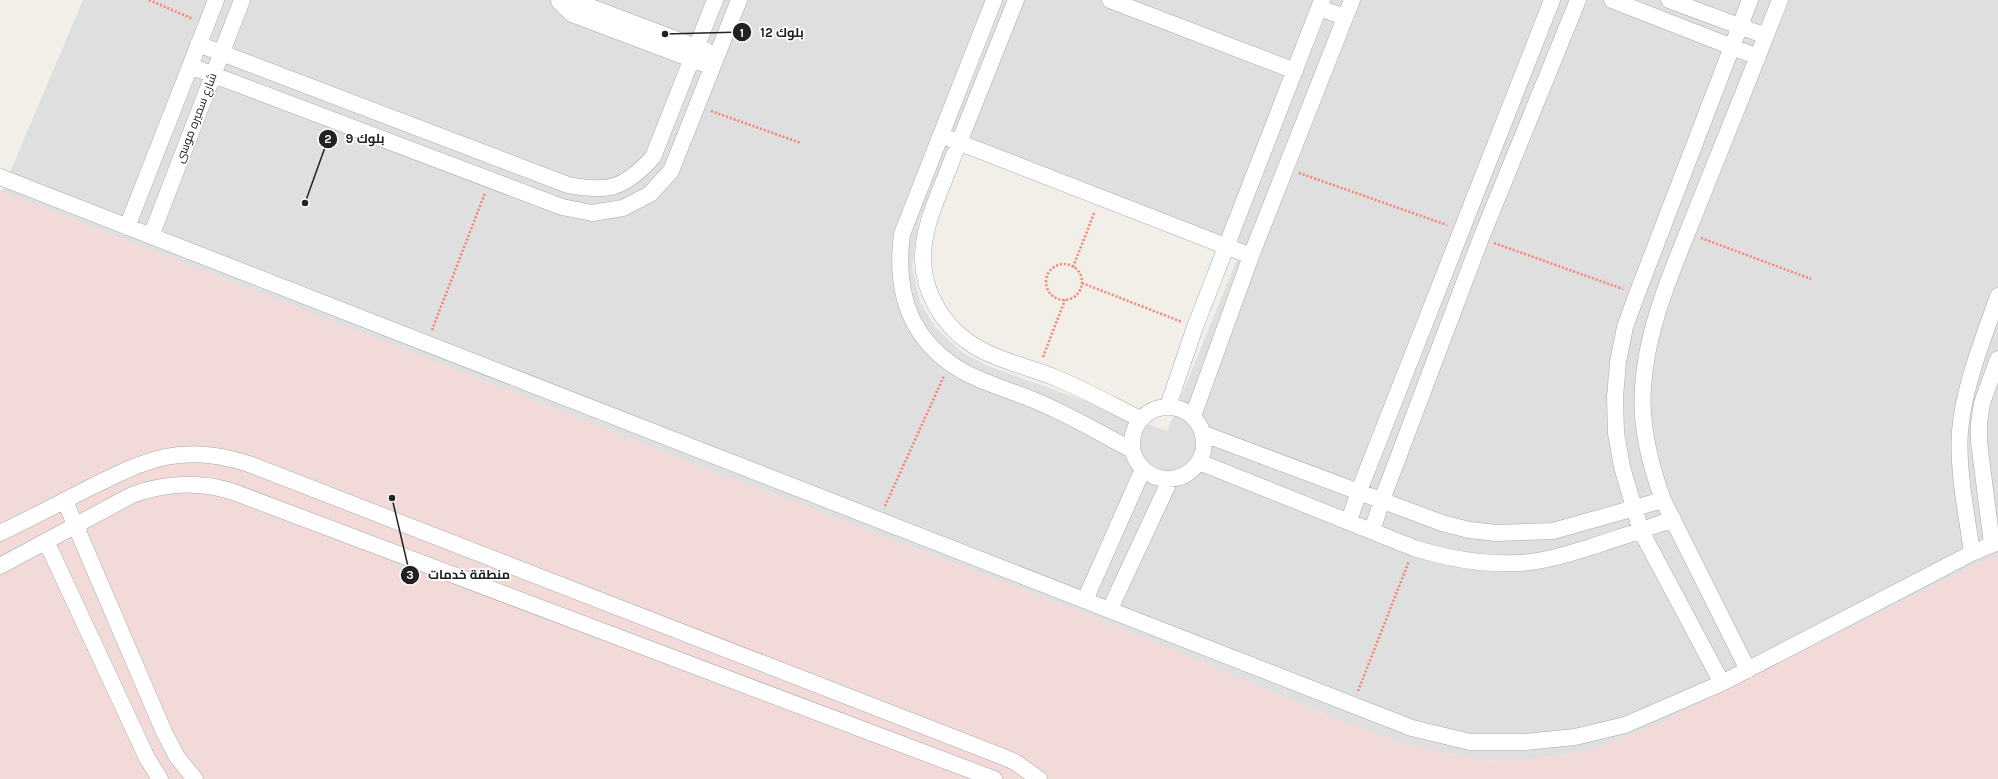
<svg xmlns="http://www.w3.org/2000/svg" width="1998" height="779" font-family="Karla,Cairo,sans-serif">
	<style>
		.residential { fill: #e0dfdf; fill-rule: evenodd }
		.commercial { fill: #f2dad9 }
		.lines { fill: none; stroke-linecap: round; stroke-linejoin: round }
		.minor-casing { stroke: #a9a9a9; stroke-width: 17 }
		.path { stroke: #fa8072; stroke-width: 2.5; stroke-dasharray: 2 2; stroke-linecap: butt }
		.minor { stroke: #fff; stroke-width: 16 }
		.labels { text-anchor: middle; dominant-baseline: central; stroke-width: 3.5; stroke-linejoin: round; paint-order: stroke }
		.street-label { font-size: 12px; fill: #222; stroke: #fff }
		.leader { fill: none; stroke: #222; stroke-width: 1.5 }
		.callout-dot { fill: #222; stroke: #fff; stroke-width: 1.5 }
		.mark-label { font-size: 12px; text-anchor: middle; font-weight: bold; fill: #fff }
		.callout-label { font-size: 13px; text-anchor: middle; font-weight: bold; fill: #222; stroke: #fff; stroke-width: 3.5; stroke-linejoin: round; paint-order: stroke }
	</style>
	<rect width="100%" height="100%" fill="#f2efe9"/>
	<!-- residential -->
	<path class="residential" d="M83,0H1998V556L1979,563L1662,723L1587,751L1522,761L1481,760L1412,746L1353,726L1092,616L686,461L2,191ZM954,132L1243,245L1167,431L986,365L963,353L935,327L920,302L912,267L918,223Z"/>
	<!-- commercial -->
	<path class="commercial" d="M0,190L686,461L1092,616L1353,726L1412,746L1481,760L1522,761L1587,751L1662,723L1979,563L1998,556V779H0Z"/>
	<g class="lines">
		<defs>
			<path id="minor" d="M572,0L707,51
				M994,0L902,234C894,295 911,343 966,373C991,386 1020,393 1045,405C1075,418 1103,435 1132,450
				M1016,0C995,53 973,107 952,160C940,193 922,226 923,261C924,292 942,323 967,341C993,360 1027,366 1056,378C1085,390 1112,405 1140,419
				M1110,0L1295,71
				M1612,0L1758,57
				M1669,0L1766,36
				M559,1L572,14L702,63
				M1319,8L1345,17
				M198,44L568,185C609,193 625,188 653,157L715,0
				M190,66L562,207L592,213L623,208L650,194L671,171L739,0
				M950,139L1251,256
				M0,177L1412,728L1470,742H1525L1575,737L1625,725L1722,683L1972,553L1998,542
				M127,227L216,0
				M151,236L242,0
				M1168,406L1195,327L1322,0
				M1132 443a36 36 0 1 1 72 0a36 36 0 1 1-72 0Z
				M1193,416L1251,256L1352,0
				M1204,434L1442,523L1469,530L1496,533L1553,531L1663,500
				M1199,462L1414,548C1449,559 1483,565 1520,563C1548,561 1574,552 1600,544C1624,536 1649,528 1673,519
				M65,501L164,732L177,757L195,779
				M1349,521L1359,491L1552,0
				M1372,531L1382,500L1481,238L1578,0
				M0,533C29,519 58,504 87,489C147,459 182,442 249,464L1001,756L1015,762L1039,779
				M46,541L147,758L160,779
				M1992,544L1979,442V423L1982,403L1998,359
				M1972,553C1967,515 1957,470 1960,431C1964,385 1983,340 1998,296
				M0,566L132,495C165,483 196,481 231,491L994,779
				M1085,600L1143,469
				M1110,609L1170,480
				M1748,670L1663,500C1650,464 1640,426 1643,387C1647,323 1675,265 1698,206C1726,137 1753,69 1780,0
				M1722,683L1641,531L1622,467L1616,433L1615,397L1618,362L1625,327L1637,294L1750,0"/>
		</defs>
		<!-- minor casing -->
		<use href="#minor" class="minor-casing"/>
		<!-- path -->
		<path class="path" d="M149,0L193,19
			M711,111L801,143
			M1299,173L1447,225
			M1701,238L1811,279
			M1494,243L1623,289
			M1046 282a18 18 0 1 1 36 0a18 18 0 1 1-36 0Z
			M1073,267L1095,211
			M1082,283L1182,322
			M432,330L485,193
			M1043,357L1065,300
			M885,506L944,376
			M1358,691L1409,561"/>
		<!-- minor -->
		<use href="#minor" class="minor"/>
	</g>
	<g class="labels">
		<!-- street labels -->
		<g class="street-label">
			<text transform="translate(196 118) rotate(-69)">شارع سميره موسى</text>
		</g>
	</g>
	<!-- callouts -->
	<path class="leader" d="M665 34L742 32M305 203L328 139M392 498L410 575"/>
	<g class="callout-dot">
		<circle cx="665" cy="34" r="4"/>
		<circle cx="305" cy="203" r="4"/>
		<circle cx="392" cy="498" r="4"/>
		<circle cx="742" cy="32" r="10"/>
		<circle cx="328" cy="139" r="10"/>
		<circle cx="410" cy="575" r="10"/>
	</g>
	<g class="mark-label">
		<text x="742" y="37">1</text>
		<text x="328" y="143">2</text>
		<text x="410" y="579">3</text>
	</g>
	<g class="callout-label">
		<text x="782" y="37">بلوك 12</text>
		<text x="365" y="143">بلوك 9</text>
		<text x="469" y="579">منطقة خدمات</text>
	</g>
</svg>
